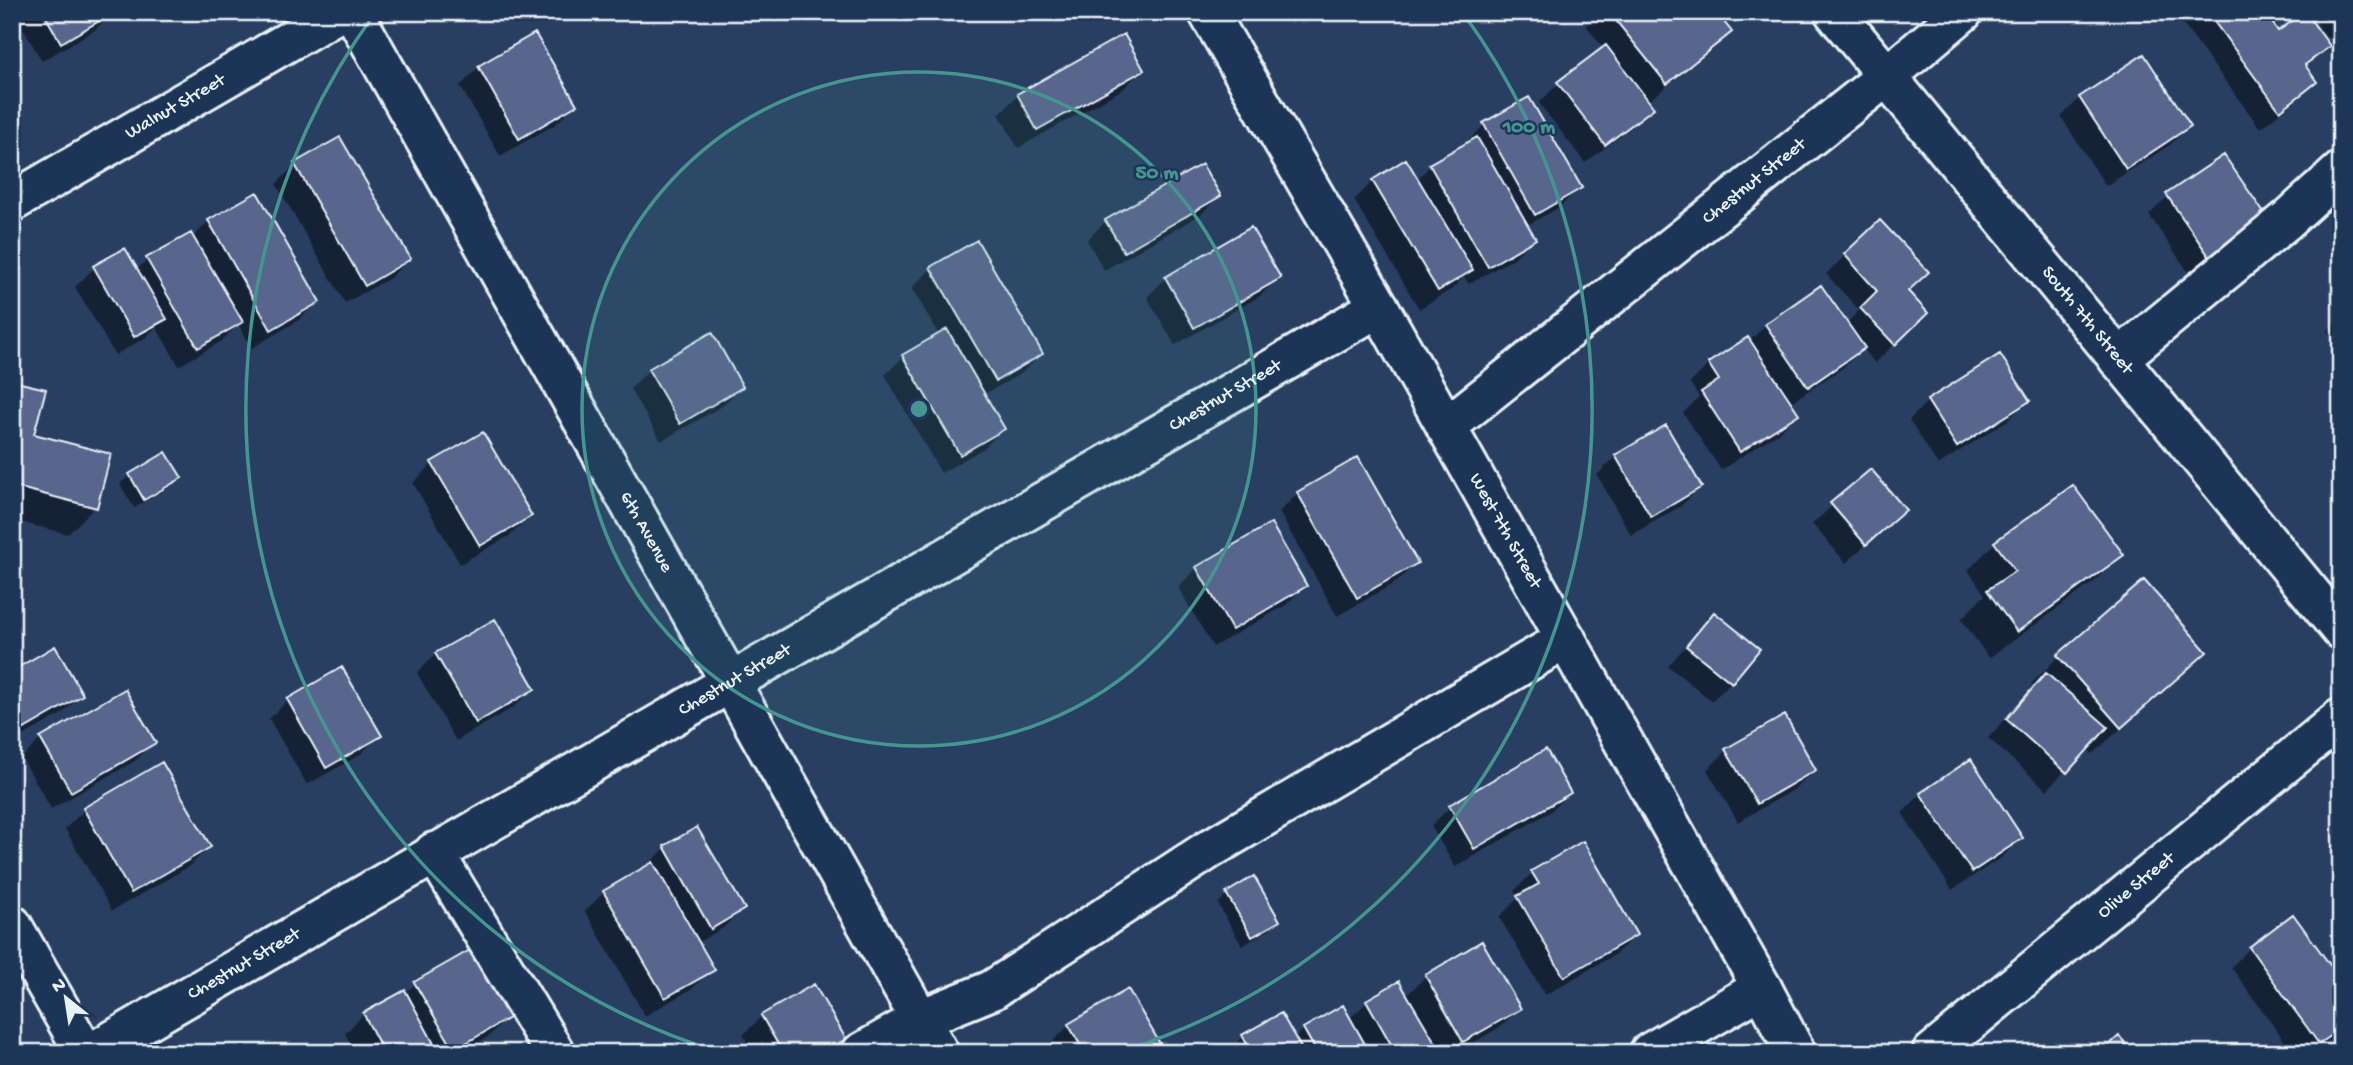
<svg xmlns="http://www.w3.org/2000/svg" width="2353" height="1065" font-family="'Gochi Hand',sans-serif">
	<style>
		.shadow { fill: #0007 }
		.building { fill: #58658c; stroke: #e8f1f8; stroke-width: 2 }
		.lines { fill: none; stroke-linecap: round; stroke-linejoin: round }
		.minor-casing { stroke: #e8f1f8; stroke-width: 44 }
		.minor { stroke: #1d3557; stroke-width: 38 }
		.ring { fill: none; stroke: #459590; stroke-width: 3.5 }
		.labels { text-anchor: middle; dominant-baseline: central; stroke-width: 5; stroke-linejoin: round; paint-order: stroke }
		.street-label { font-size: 19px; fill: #e8f1f8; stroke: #1d3557 }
		.centre { fill: #459590; stroke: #1d3557; stroke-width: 3.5 }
		.ring-label { font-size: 21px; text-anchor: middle; font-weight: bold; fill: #459590; stroke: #1d3557; stroke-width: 5; stroke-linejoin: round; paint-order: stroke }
	</style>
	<rect width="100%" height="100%" fill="#293f62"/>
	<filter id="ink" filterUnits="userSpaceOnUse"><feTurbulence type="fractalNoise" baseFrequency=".0143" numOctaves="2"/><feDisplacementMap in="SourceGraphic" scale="14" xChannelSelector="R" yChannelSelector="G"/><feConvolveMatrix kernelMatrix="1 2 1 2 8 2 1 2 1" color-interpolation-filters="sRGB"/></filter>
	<g filter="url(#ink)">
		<!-- shadow -->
		<path class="shadow" d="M13,12H113L95,30L42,61Z
			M1599,12H1664L1730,32L1711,51L1647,102L1651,108L1632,127L1585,163L1539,103L1558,84L1604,49L1586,25Z
			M2186,12H2262L2278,33L2328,46L2305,68L2315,82L2296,101L2260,128L2179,19Z
			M2321,12H2341V28L2327,38L2314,19Z
			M535,35L575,105L556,124L500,156L460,86L479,67Z
			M1123,36L1142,70L1123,89L1018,148L999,114L1018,95Z
			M2143,56L2189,126L2170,145L2106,186L2061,117L2080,98Z
			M1528,99L1579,188L1560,207L1526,226L1533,239L1514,258L1469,284L1464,277L1452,289L1419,309L1354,200L1373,181L1416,180L1430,166L1466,145L1465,144L1484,125Z
			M295,165L409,259L390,278L345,303L276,184Z
			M1219,196L1200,215L1104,270L1087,240L1106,221Z
			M2168,196L2246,238L2191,276L2149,215Z
			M209,221L318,301L299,320L252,348L238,324L222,341L179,366L156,327L145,338L115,355L75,287L94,268L136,270L147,260L190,235L192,238Z
			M1880,222L1907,292L1926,313L1875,363L1862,349L1844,367L1790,403L1797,414L1778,433L1721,470L1683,413L1699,397L1690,383L1709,364L1749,341L1766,325L1821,287L1846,324L1859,310L1826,274Z
			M976,243L1041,354L1022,373L983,395L1003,429L984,448L941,473L885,375L904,356L939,335L912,288L931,269Z
			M1279,277L1260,296L1175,345L1147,297L1166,278Z
			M2341,317V345L2327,331Z
			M649,370L741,387L722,406L661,441L630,389Z
			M12,382L32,435L95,507L68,534L12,520Z
			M1928,401H2027L2008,420L1938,465L1909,420Z
			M1616,456L1700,487L1681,506L1631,535L1597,475Z
			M1358,460L1416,563L1397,582L1337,616L1279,512L1298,493Z
			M432,464L530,516L511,535L460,564L413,483Z
			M1871,471L1904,510L1846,563L1812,524Z
			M130,475L179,478L170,487L134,508L120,484Z
			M2072,487L2121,555L2094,582L1989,658L1961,619L1985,595L1968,570L1995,543Z
			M1197,568L1305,586L1286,605L1213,647L1178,587Z
			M1714,614L1731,682L1712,701L1668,666Z
			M2205,652L2177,680L2092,754L2087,748L2047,790L1988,738L2034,687L2031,684L2058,657Z
			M436,654L533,688L514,707L456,741L417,673Z
			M12,673L81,695L62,714L12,742Z
			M288,700L380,735L361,754L307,785L269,719Z
			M41,739L154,742L135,761L51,809L22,758Z
			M1726,751L1814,770L1795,789L1738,822L1707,770Z
			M1545,752L1569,793L1550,812L1455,867L1431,826L1450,807Z
			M161,765L209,847L190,866L112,911L65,829L84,810Z
			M1921,794L2021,838L2002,857L1952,890L1902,813Z
			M697,829L742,909L723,928L697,943L712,969L693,988L645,1016L585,911L604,892L646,867L665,848Z
			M1533,872L1635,935L1616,954L1545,995L1499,917L1518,898L1514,891Z
			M1227,894L1278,921L1269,930L1242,946L1218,904Z
			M2250,948L2341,983V1032L2312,1053H2293L2231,967Z
			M1426,976L1519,1008L1500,1027L1456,1053H1440L1437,1048L1433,1053H1227L1243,1037L1280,1015L1294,1039L1304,1029L1342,1007L1349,1019L1367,1002L1399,983L1406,996Z
			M416,983L507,1018L488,1037L461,1053H355L345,1033L364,1014L405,993Z
			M762,1016L844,1038L830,1053H753L743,1035Z
			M1069,1025L1162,1051L1055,1053L1050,1044Z"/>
		<!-- building -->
		<path class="building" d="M43,12H115L61,43Z
			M1609,12H1716L1732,32L1667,84Z
			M2207,12H2265L2278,31L2305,12L2330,46L2305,65L2317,82L2280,111Z
			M535,33L577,105L519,139L478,66Z
			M1124,34L1144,70L1037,130L1017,94Z
			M1606,45L1654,108L1605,145L1557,82Z
			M2144,54L2191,126L2126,169L2079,97Z
			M1529,97L1582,188L1535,215L1483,123Z
			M340,137L411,259L365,286L294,163Z
			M1477,137L1536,239L1488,267L1429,164Z
			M2224,155L2268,219L2211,259L2166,194Z
			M1406,159L1473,270L1438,291L1372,180Z
			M1202,164L1221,196L1124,252L1105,220Z
			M257,192L320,302L271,330L208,220Z
			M1880,220L1929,272L1908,291L1928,313L1895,345L1860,308L1877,291L1844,254Z
			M1251,227L1281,278L1194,328L1165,277Z
			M191,233L243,322L198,348L146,258Z
			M977,240L1043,354L996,381L930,267Z
			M125,248L167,319L134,337L93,266Z
			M1821,285L1865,348L1808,387L1765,324Z
			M947,329L1005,429L960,455L902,355Z
			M712,332L743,387L680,424L648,369Z
			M1748,337L1799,414L1740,452L1701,392L1719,380L1708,363Z
			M2000,354L2030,401L1957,447L1927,400Z
			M12,381L46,389L34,434L111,454L97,508L12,486Z
			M1666,425L1702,487L1651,517L1615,455Z
			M483,432L532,516L480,546L431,462Z
			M166,452L182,478L144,500L129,474Z
			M1358,457L1418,563L1357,598L1297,492Z
			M1871,469L1906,510L1866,545L1830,503Z
			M2073,485L2124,555L2017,632L1987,590L2015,571L1994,542Z
			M1271,523L1307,586L1232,630L1196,567Z
			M2144,580L2207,652L2121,728L2057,655Z
			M1714,612L1760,649L1732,683L1686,646Z
			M495,619L535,689L476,723L435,653Z
			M55,646L83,695L12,736V671Z
			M342,667L382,736L326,768L287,699Z
			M2046,673L2108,727L2067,773L2006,719Z
			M125,689L156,743L71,792L40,738Z
			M1785,715L1816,770L1757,804L1725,749Z
			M1546,749L1571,793L1474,849L1449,805Z
			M1971,759L2023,838L1972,872L1920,793Z
			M162,762L211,847L131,893L83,808Z
			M697,827L745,909L711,929L664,846Z
			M1583,841L1637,935L1564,977L1517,896L1539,884L1531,871Z
			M653,862L715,970L665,998L603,891Z
			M1254,876L1280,921L1252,937L1226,893Z
			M2293,914L2341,980V1029L2319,1044L2249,947Z
			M1482,941L1521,1009L1463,1042L1425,975Z
			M470,950L509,1018L454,1050L414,982Z
			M1399,981L1439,1049L1433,1053H1396L1366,1000Z
			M814,984L846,1039L822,1053H783L761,1015Z
			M1128,989L1165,1052L1085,1053L1068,1024Z
			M405,990L439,1053H384L363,1013Z
			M1343,1005L1370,1053H1317L1303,1028Z
			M1281,1013L1304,1053H1252L1242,1035Z
			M2119,1036L2134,1053H2100Z"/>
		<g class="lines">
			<defs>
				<g id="minor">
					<path id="s1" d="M353,12L939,1053"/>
					<path id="s2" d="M1208,12L1379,307L1762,988L1796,1053"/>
					<path id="s3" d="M1834,12L2341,630"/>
					<path id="s4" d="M12,202L339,12"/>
					<path d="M2118,359L2287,220L2341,171"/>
					<path id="s5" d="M1446,427L1887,76L1963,12"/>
					<path d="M434,852L555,1053"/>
					<path d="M12,925L85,1053"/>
					<path id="s6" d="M91,1053L1379,307"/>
					<path d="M861,1053L920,1019L992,990L1208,850L1566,639"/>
					<path d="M1649,1053L1762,988"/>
					<path id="s7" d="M1932,1053L2341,718"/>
				</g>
			</defs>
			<!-- minor casing -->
			<use href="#minor" class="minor-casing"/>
			<!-- minor -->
			<use href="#minor" class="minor"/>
		</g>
	</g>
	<!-- distance rings -->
	<circle cx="919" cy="409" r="337" fill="#459590" fill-opacity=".12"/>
	<g class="ring">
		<circle cx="919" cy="409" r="337"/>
		<path d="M722 1053A673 673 0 0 1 375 13M1463 13A673 673 0 0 1 1116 1053"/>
	</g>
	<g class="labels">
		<!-- street labels -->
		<g class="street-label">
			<text stroke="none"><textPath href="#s4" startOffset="189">Walnut Street</textPath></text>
			<text stroke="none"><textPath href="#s5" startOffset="394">Chestnut Street</textPath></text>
			<text stroke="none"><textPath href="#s3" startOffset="399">South 7th Street</textPath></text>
			<text stroke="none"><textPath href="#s6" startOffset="1311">Chestnut Street</textPath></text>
			<text stroke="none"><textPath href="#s2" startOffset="598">West 7th Street</textPath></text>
			<text stroke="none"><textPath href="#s1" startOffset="597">6th Avenue</textPath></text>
			<text stroke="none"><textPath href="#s6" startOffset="744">Chestnut Street</textPath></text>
			<text stroke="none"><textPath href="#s7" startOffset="264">Olive Street</textPath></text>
			<text stroke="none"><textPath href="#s6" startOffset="177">Chestnut Street</textPath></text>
		</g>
	</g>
	<circle cx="919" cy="409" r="10" class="centre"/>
	<g class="ring-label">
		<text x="1529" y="132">100 m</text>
		<text x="1157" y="178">50 m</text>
	</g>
	<!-- margin -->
	<rect width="2353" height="1065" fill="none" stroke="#1d3557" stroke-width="42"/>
	<rect x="21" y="21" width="2311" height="1023" fill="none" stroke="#e8f1f8" stroke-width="2.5" filter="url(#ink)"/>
	<!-- north arrow -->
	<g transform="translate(66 998) rotate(330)" stroke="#1d3557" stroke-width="5" paint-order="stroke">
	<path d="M0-5L12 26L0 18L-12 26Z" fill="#e8f1f8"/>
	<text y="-10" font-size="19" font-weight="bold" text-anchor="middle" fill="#e8f1f8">N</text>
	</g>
</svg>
